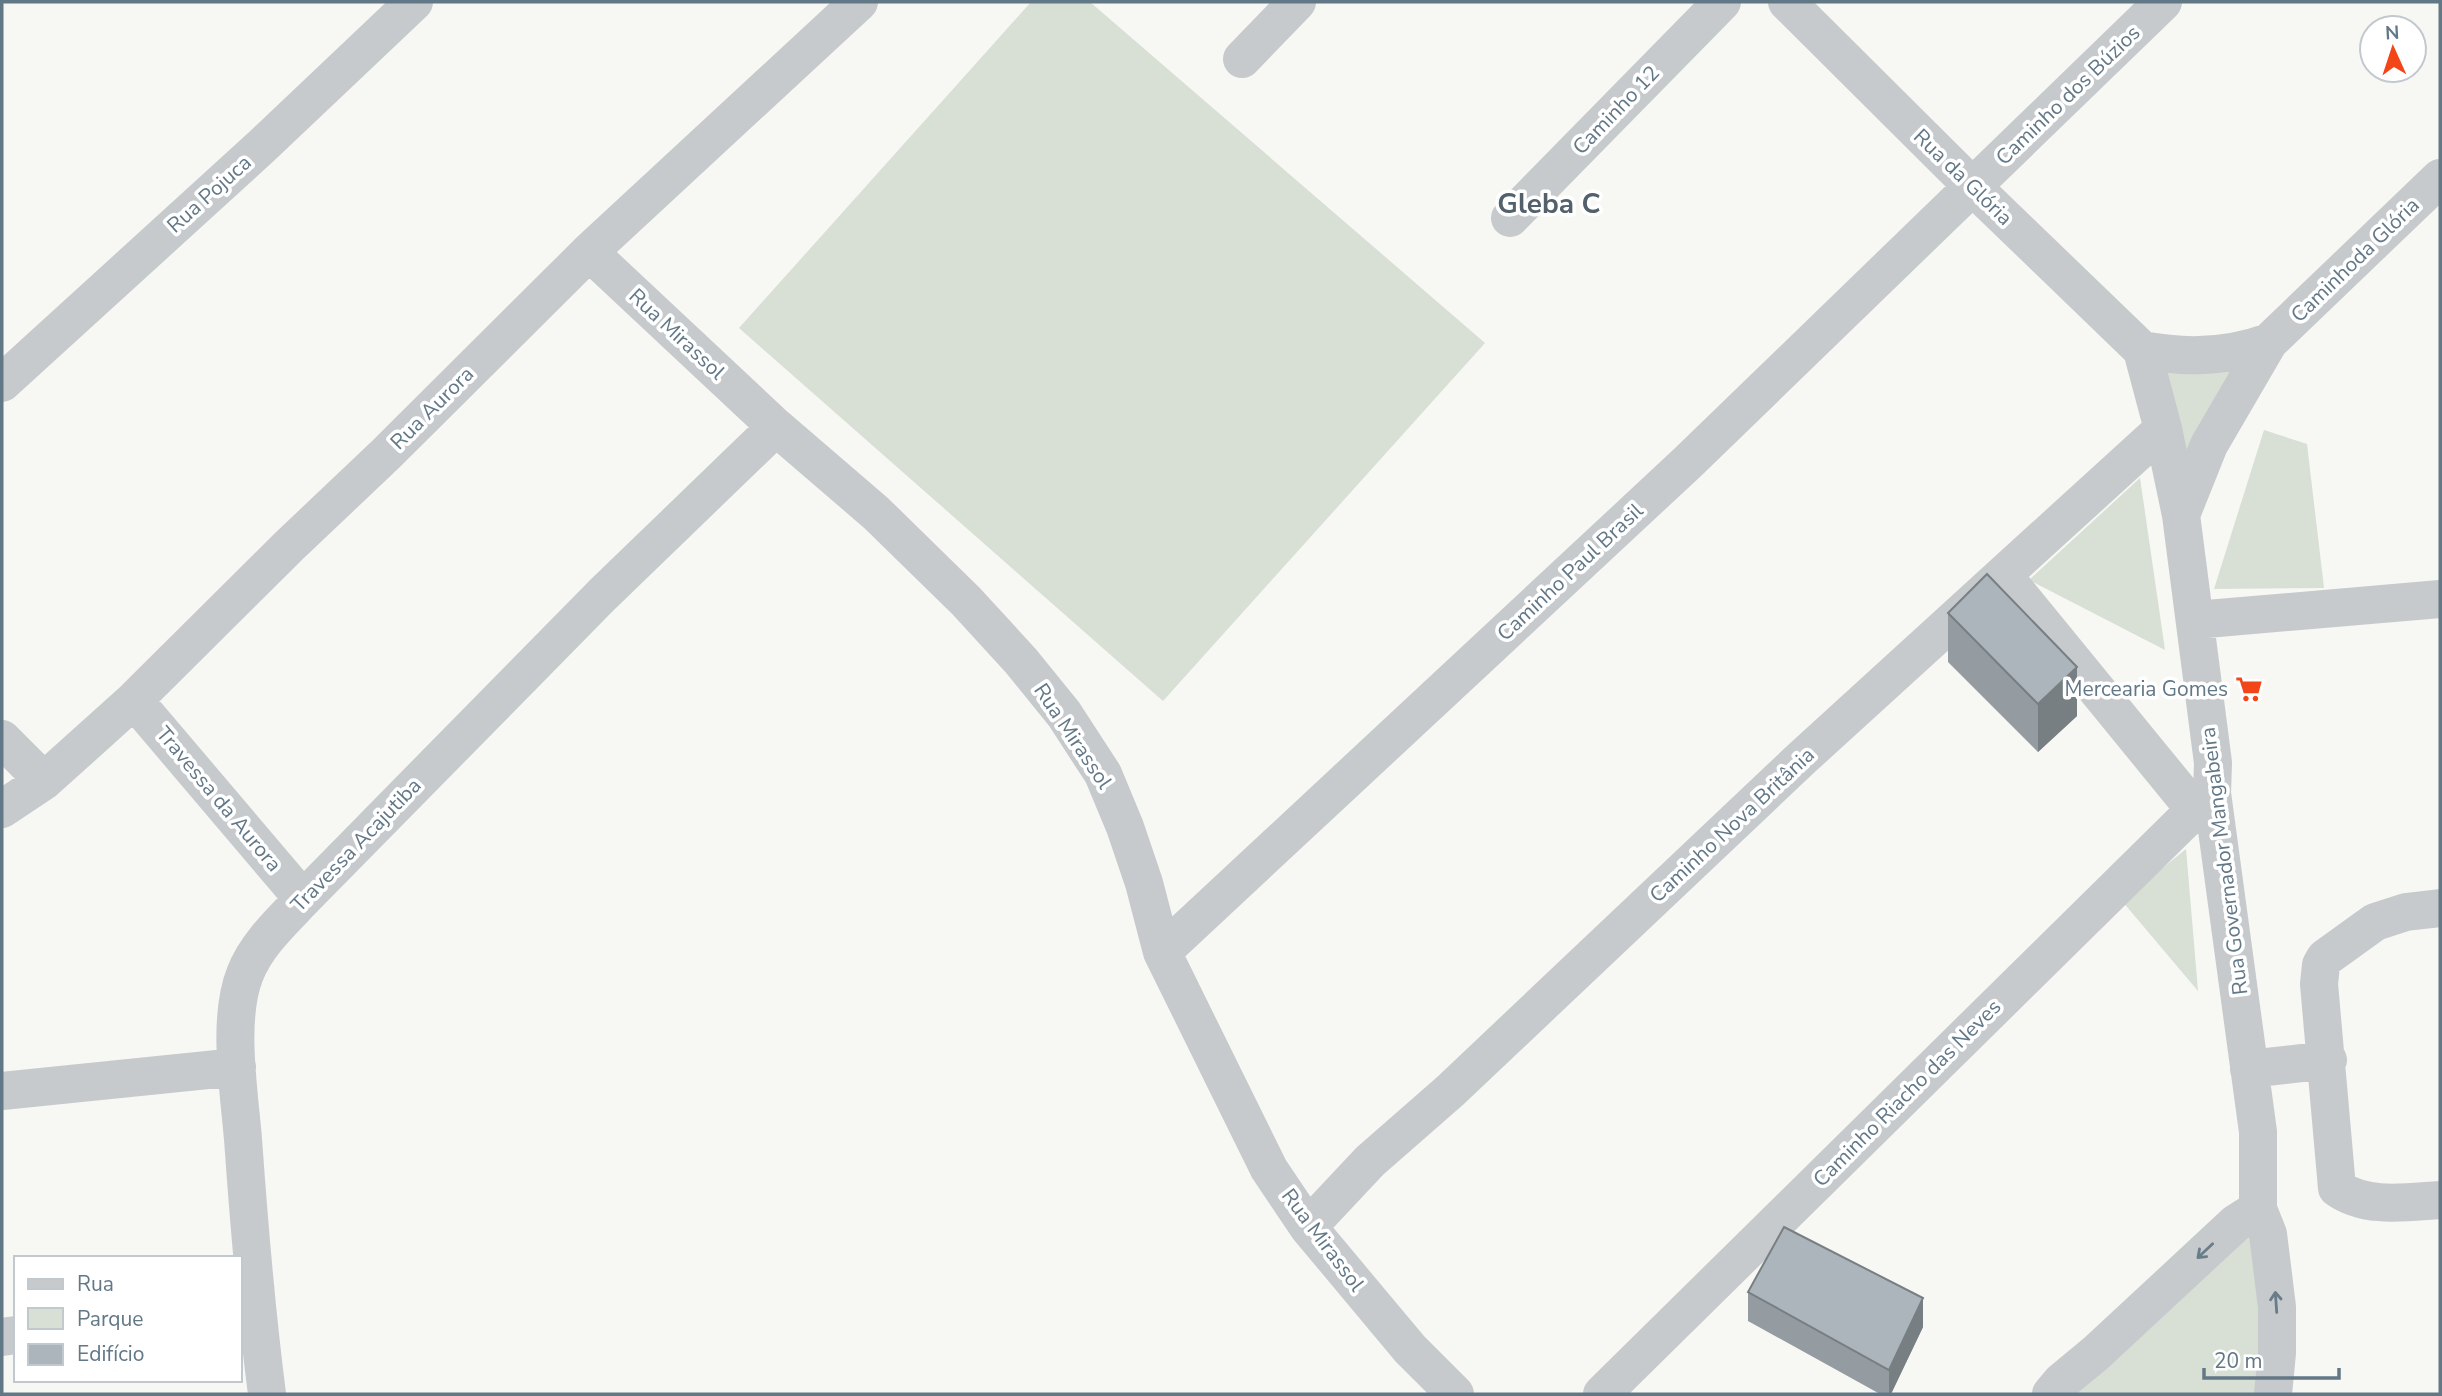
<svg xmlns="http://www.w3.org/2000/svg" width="2442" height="1396" font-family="'Nunito Sans',sans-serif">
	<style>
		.green { fill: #d8dfd4 }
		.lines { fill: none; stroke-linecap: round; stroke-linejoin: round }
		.minor { stroke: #c6cacd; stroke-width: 38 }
		.wall { fill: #949ca1 }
		.shaded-wall { fill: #787f83 }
		.building { fill: #acb5bb; stroke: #787f83; stroke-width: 2 }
		.oneway { stroke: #687c8a }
		.labels { text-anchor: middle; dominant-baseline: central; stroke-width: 7; stroke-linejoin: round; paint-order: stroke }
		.street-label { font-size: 21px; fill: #637887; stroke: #fff }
		.poi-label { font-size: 21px; fill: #637887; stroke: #fff; text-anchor: end }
		.district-label { font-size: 28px; font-weight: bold; fill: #52616b; stroke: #fff }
	</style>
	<rect width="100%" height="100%" fill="#f7f7f3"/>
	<!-- green -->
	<path class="green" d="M1031,2H1090L1485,343L1163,701L739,328Z
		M2250,357L2184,469L2163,367Z
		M2264,430L2307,444L2324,588L2214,589Z
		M2140,478L2165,650L2029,580Z
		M2186,849L2198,991L2122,901Z
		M2266,1196L2269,1394H2055Z"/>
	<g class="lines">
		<!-- minor -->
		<path class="minor" d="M1787,2L1973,187L2142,350
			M1242,59L1297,2
			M1510,218L1722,2
			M589,252L776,427L876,513L966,601L1021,661L1064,714L1103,774L1125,827L1144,883L1162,952L1269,1169L1308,1227L1410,1349L1455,1394
			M2142,350L2163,429L2181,515L2213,763L2212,793L2258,1132V1209L2268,1234L2277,1307V1353L2273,1394
			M2142,350C2184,358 2229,357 2269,342
			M2,383L262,146L414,2
			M2181,515L2209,445L2269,342L2440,178
			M2003,575L2195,810
			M2195,620L2440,599
			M134,700L303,899
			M2,739L44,781
			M2,809L44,781L134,700L289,546L386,454L589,252L859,2
			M2440,908L2406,912L2375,922L2325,958L2321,965L2319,984L2337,1188C2366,1209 2407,1202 2440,1200
			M1162,952L1687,463L2163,2
			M2249,1069L2328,1060
			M2,1091L237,1067
			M1308,1227L1370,1161L1450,1091L1802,758L2163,429
			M2,1337L16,1335
			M267,1394C256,1309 249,1224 243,1139C239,1091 227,1019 245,974C256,945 282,921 303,899L602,595L776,427
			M1602,1394L2212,793
			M2051,1394L2061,1382L2096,1353L2236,1223L2258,1209"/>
	</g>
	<!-- wall -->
	<path class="wall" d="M1948,613L2077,716L2038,752L1948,662Z
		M1748,1292L1923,1327L1891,1394H1880L1748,1321Z"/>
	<!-- shaded-wall -->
	<path class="shaded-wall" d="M2077,667V716L2038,752V704Z
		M1923,1298V1327L1891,1394H1889V1370Z"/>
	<!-- building -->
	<path class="building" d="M1987,574L2077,667L2038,704L1948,613Z
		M1784,1227L1923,1298L1889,1370L1748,1292Z"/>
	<!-- one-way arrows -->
	<defs><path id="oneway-shaft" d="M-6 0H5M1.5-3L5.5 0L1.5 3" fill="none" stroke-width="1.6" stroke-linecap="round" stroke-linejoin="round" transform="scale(1.75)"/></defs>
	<g class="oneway">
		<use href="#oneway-shaft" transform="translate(2205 1251) rotate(137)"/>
		<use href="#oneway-shaft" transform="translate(2276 1302) rotate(-94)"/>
	</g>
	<!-- icons -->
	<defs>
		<symbol id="supermarket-bare" viewBox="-9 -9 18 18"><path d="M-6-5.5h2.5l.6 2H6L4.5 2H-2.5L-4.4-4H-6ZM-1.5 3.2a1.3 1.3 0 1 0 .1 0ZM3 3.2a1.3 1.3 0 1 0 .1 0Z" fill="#f24518" stroke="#fff" stroke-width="2.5" paint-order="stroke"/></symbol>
	</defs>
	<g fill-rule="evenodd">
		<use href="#supermarket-bare" x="2230" y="670" width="38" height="38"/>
	</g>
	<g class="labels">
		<!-- street labels -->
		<g class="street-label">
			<text transform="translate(2068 95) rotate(-44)">Caminho dos Búzios</text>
			<text transform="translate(1616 110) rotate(-46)">Caminho 12</text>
			<text transform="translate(1963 177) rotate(44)">Rua da Glória</text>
			<text transform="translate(209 194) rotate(-42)">Rua Pojuca</text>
			<text transform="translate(2355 260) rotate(-44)">Caminhoda Glória</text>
			<text transform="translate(677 334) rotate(43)">Rua Mirassol</text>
			<text transform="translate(432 408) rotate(-45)">Rua Aurora</text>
			<text transform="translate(1570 572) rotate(-43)">Caminho Paul Brasil</text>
			<text transform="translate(1073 736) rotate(56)">Rua Mirassol</text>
			<text transform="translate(219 799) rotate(50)">Travessa da Aurora</text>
			<text transform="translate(1732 825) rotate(-43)">Caminho Nova Britânia</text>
			<text transform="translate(356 845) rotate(-46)">Travessa Acajutiba</text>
			<text transform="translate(2224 861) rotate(-97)">Rua Governador Mangabeira</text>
			<text transform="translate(1907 1093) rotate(-45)">Caminho Riacho das Neves</text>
			<text transform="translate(1323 1240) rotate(53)">Rua Mirassol</text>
		</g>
		<!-- poi labels -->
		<g class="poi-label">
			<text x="2228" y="689">Mercearia Gomes</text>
		</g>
		<!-- district labels -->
		<g class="district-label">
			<text x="1549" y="204">Gleba C</text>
		</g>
	</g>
	<!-- border -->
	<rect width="2442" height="1396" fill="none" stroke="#637887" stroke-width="7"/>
	<!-- legend -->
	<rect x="14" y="1256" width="228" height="126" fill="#ffffff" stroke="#c1c9cf" stroke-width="2"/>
	<rect x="28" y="1279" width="35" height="10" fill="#c6cacd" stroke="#c1c9cf" stroke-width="2"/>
	<text x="77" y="1291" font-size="21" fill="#637887">Rua</text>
	<rect x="28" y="1308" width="35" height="21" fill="#d8dfd4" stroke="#c1c9cf" stroke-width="2"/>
	<text x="77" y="1326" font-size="21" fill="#637887">Parque</text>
	<rect x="28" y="1344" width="35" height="21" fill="#acb5bb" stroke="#c1c9cf" stroke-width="2"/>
	<text x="77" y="1361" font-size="21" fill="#637887">Edifício</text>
	<!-- north arrow -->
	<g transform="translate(2393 49) rotate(357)"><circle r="33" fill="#ffffff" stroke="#c1c9cf" stroke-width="2"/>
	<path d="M0-5L12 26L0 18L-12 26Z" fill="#f24518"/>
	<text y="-10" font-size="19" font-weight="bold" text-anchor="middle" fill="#637887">N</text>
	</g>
	<!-- scale -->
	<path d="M2204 1368v10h135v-10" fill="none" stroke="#637887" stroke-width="3.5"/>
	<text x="2214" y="1368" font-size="21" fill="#637887" stroke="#ffffff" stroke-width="5" paint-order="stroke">20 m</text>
</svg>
